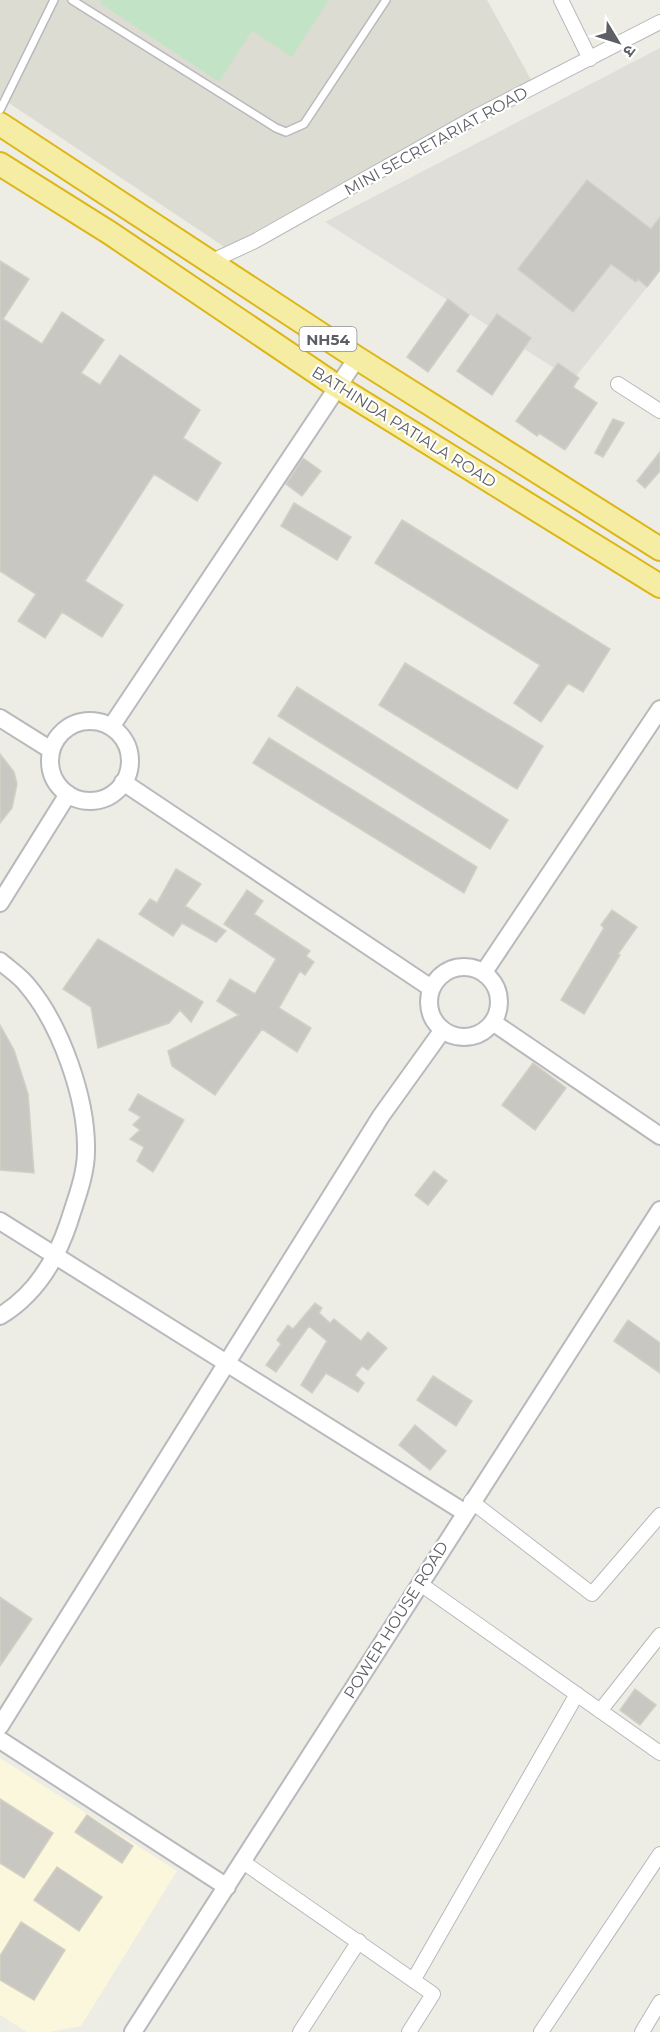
<svg xmlns="http://www.w3.org/2000/svg" width="660" height="2032" font-family="Montserrat,'Noto Sans Devanagari',sans-serif">
	<style>
		.commercial { fill: #fbf7dc }
		.industrial { fill: #dfded9 }
		.education { fill: #dddcd3 }
		.green { fill: #c3e3c7 }
		.building { fill: #c9c7c2; stroke: #d2cfc3; stroke-width: 1.5 }
		.lines { fill: none; stroke-linecap: round; stroke-linejoin: round }
		.service-casing { stroke: #b7b9bd; stroke-width: 10 }
		.minor-casing { stroke: #b7b9bd; stroke-width: 16 }
		.tertiary-casing { stroke: #b7b9bd; stroke-width: 20 }
		.trunk-casing { stroke: #ddb615; stroke-width: 26 }
		.service { stroke: #fff; stroke-width: 7 }
		.minor { stroke: #fff; stroke-width: 14 }
		.tertiary { stroke: #fff; stroke-width: 16 }
		.trunk { stroke: #f5eda3; stroke-width: 22 }
		.labels { text-anchor: middle; dominant-baseline: central; stroke-width: 4.5; stroke-linejoin: round; paint-order: stroke }
		.shield { fill: #fff; stroke: #8d8f92; stroke-width: 1.5 }
		.shield-label { font-size: 15px; font-weight: bold; fill: #5c5f64 }
		.street-label { font-size: 16px; fill: #5c5f64; stroke: #fff }
	</style>
	<rect width="100%" height="100%" fill="#edede5"/>
	<!-- commercial -->
	<path class="commercial" d="M0,1758L177,1871L81,2026L49,2032H27L0,2015Z"/>
	<!-- industrial -->
	<path class="industrial" d="M660,48V271L573,380L325,222Z"/>
	<!-- education -->
	<path class="education" d="M0,0H487L534,85L229,250L0,97Z"/>
	<!-- green -->
	<path class="green" d="M102,0H329L292,57L252,31L219,82L100,3Z"/>
	<!-- building -->
	<path class="building" d="M587,180L651,229L660,217V270L647,287L638,279L636,282L611,264L573,312L518,269Z
		M0,261L29,279L3,319L42,344L62,312L104,340L81,373L100,385L120,355L200,410L183,438L221,463L197,501L154,474L85,581L123,605L102,637L62,612L45,638L18,621L36,594L0,571Z
		M448,299L469,315L428,372L407,357Z
		M497,314L531,338L492,395L457,371Z
		M558,363L579,378L573,387L597,403L565,450L539,433L537,436L516,421Z
		M613,419L624,423L603,457L595,453Z
		M660,452V471L645,488L637,481Z
		M303,458L321,471L302,496L286,484Z
		M294,503L351,537L337,560L281,526Z
		M402,520L610,649L583,692L568,683L541,722L514,703L540,665L375,563Z
		M405,663L543,746L517,789L379,705Z
		M297,687L508,820L490,849L278,716Z
		M269,738L477,867L464,893L253,763Z
		M0,754L14,772L17,784L12,808L0,823Z
		M176,869L201,884L185,906L226,931L216,942L182,923L173,936L139,914L150,899L157,903Z
		M247,890L263,901L254,914L310,951L306,956L314,962L305,975L300,971L279,1008L311,1028L297,1052L262,1029L215,1095L172,1066L168,1051L239,1015L217,1001L230,979L255,994L276,959L224,924Z
		M612,910L637,927L618,954L620,955L584,1014L561,1000L604,928L601,925Z
		M98,939L203,1002L191,1022L180,1010L169,1023L98,1048L91,1007L63,989Z
		M0,1025L14,1050L28,1094L34,1173L0,1170Z
		M533,1063L566,1088L535,1130L502,1105Z
		M138,1094L184,1120L153,1172L137,1161L144,1147L130,1139L140,1130L133,1125L141,1117L129,1110Z
		M434,1171L447,1181L428,1205L415,1195Z
		M315,1303L322,1308L319,1313L330,1323L334,1319L361,1341L368,1332L387,1348L368,1370L362,1366L355,1375L364,1383L358,1392L326,1373L312,1393L301,1385L327,1341L309,1326L276,1372L266,1365L281,1344L277,1340L288,1325L293,1329Z
		M628,1320L660,1343V1373L614,1341Z
		M433,1376L472,1401L456,1426L417,1400Z
		M415,1425L446,1451L430,1470L399,1445Z
		M0,1597L32,1619L0,1666Z
		M635,1689L656,1705L640,1725L620,1710Z
		M0,1799L53,1833L24,1878L0,1863Z
		M87,1815L133,1846L122,1863L75,1832Z
		M57,1867L102,1897L79,1931L34,1900Z
		M21,1922L65,1950L34,2000L0,1980V1956Z"/>
	<g class="lines">
		<defs>
			<path id="service" d="M72,0L276,128L286,132L304,124L386,0
				M0,110L54,0"/>
			<path id="minor" d="M561,0L590,59
				M212,261L255,241L477,116L660,22
				M618,384L660,411
				M471,1501L592,1594L660,1515
				M419,1583L660,1753
				M600,1711L660,1635
				M243,1862L433,1994L409,2032
				M414,1979L577,1694
				M300,2032L359,1941
				M541,2032L660,1854
				M642,2032L660,2002"/>
			<path id="tertiary" d="M0,718L51,750
				M50 761a40 40 0 1 1 80 0a40 40 0 1 1-80 0Z
				M111,727L357,358
				M123,782L431,988
				M0,903L68,794
				M0,961C9,969 20,976 27,985C61,1025 87,1099 86,1151C86,1175 76,1199 69,1222C56,1261 35,1295 0,1316
				M429 1002a35 35 0 1 1 70 0a35 35 0 1 1-70 0Z
				M484,972L660,709
				M494,1023L660,1136
				M0,1221L464,1512
				M0,1726L381,1116L442,1031
				M0,1740L227,1887
				M133,2032L660,1210"/>
			<path id="trunk" d="M0,124L357,358L660,549
				M0,164L110,233L338,387L660,586"/>
		</defs>
		<!-- service casing -->
		<use href="#service" class="service-casing"/>
		<!-- minor casing -->
		<use href="#minor" class="minor-casing"/>
		<!-- tertiary casing -->
		<use href="#tertiary" class="tertiary-casing"/>
		<!-- trunk casing -->
		<use href="#trunk" class="trunk-casing"/>
		<!-- service -->
		<use href="#service" class="service"/>
		<!-- minor -->
		<use href="#minor" class="minor"/>
		<!-- tertiary -->
		<use href="#tertiary" class="tertiary"/>
		<!-- trunk -->
		<use href="#trunk" class="trunk"/>
	</g>
	<g class="labels">
		<!-- shield labels -->
		<rect class="shield" x="299.5" y="327" width="57" height="24" rx="4.5"/>
		<g class="shield-label">
			<text x="328" y="339">NH54</text>
		</g>
		<!-- street labels -->
		<g class="street-label">
			<text transform="translate(436 141) rotate(-29)">MINI SECRETARIAT ROAD</text>
			<text transform="translate(404 427) rotate(32)">BATHINDA PATIALA ROAD</text>
			<text transform="translate(396 1620) rotate(-58)">POWER HOUSE ROAD</text>
		</g>
	</g>
	<!-- north arrow -->
	<g transform="translate(618 42) rotate(128)" stroke="#ffffff" stroke-width="4.5" paint-order="stroke">
	<path d="M0-4.5L10 22L0 15L-10 22Z" fill="#5c5f64"/>
	<text y="-9" font-size="16" font-weight="bold" text-anchor="middle" fill="#5c5f64">उ</text>
	</g>
</svg>
